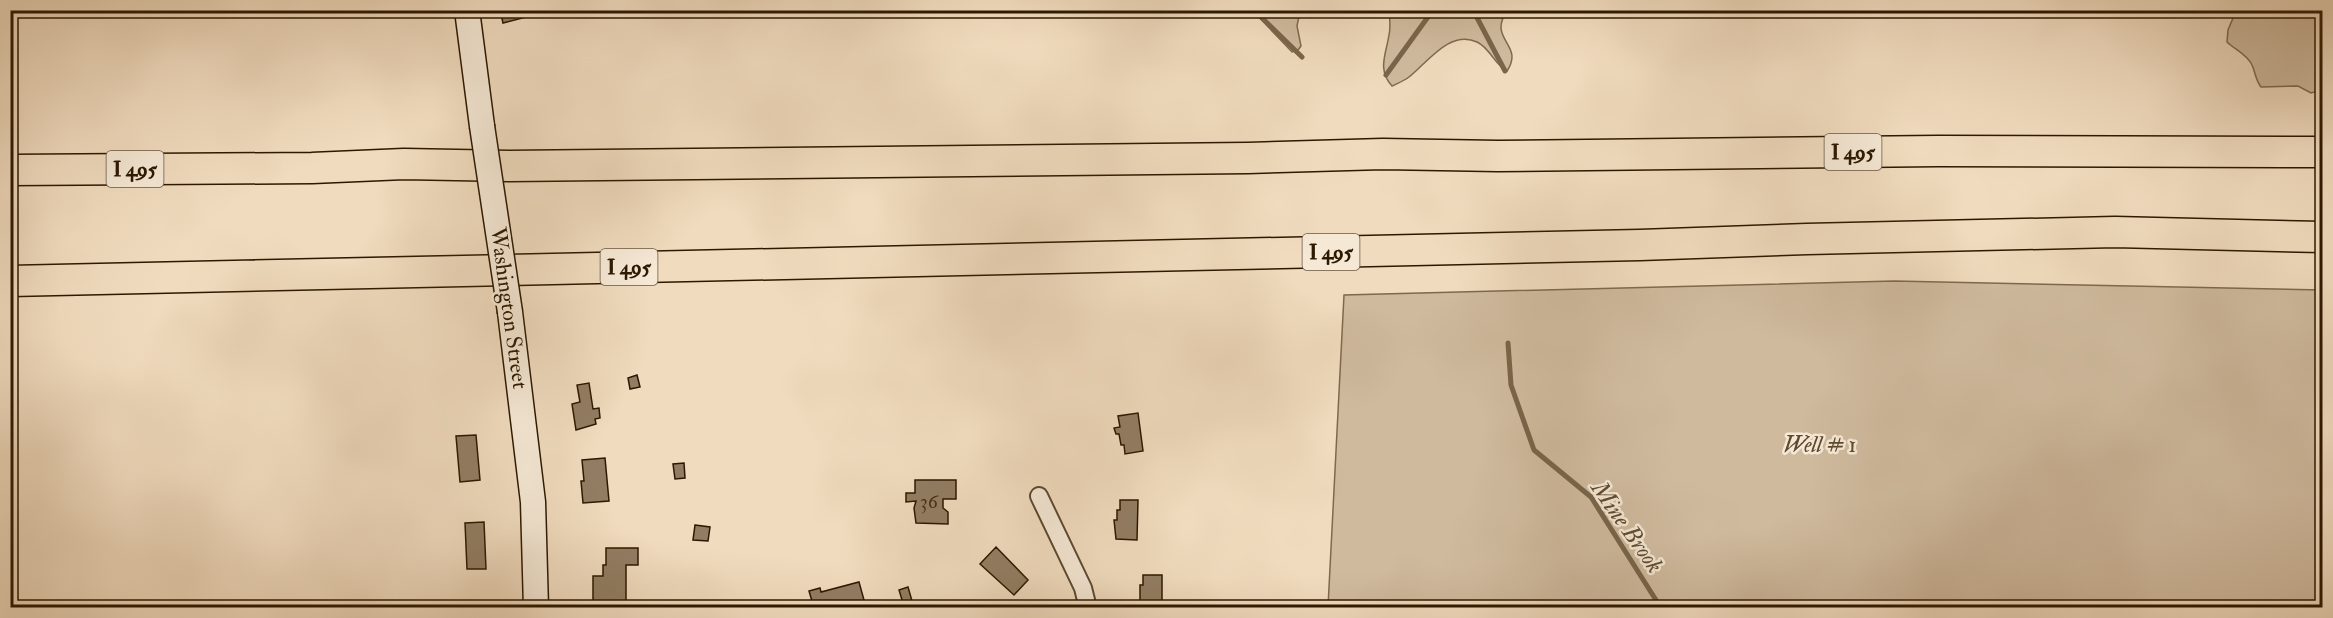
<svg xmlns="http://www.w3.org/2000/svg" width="2333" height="618" font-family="'IM FELL Double Pica',serif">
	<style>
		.green { fill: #cfba9e; stroke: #7e694f; stroke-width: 1.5 }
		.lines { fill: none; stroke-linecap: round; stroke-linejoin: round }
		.stream { stroke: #79654b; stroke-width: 5 }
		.building { fill: #927d63; stroke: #2c1800; stroke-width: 1.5 }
		.minor-casing { stroke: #5d4930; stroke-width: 20 }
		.secondary-casing { stroke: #2c1800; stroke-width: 27 }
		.motorway-casing { stroke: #2c1800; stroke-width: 33 }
		.minor { stroke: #f5e8d5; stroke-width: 16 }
		.secondary { stroke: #f5e8d5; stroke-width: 24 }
		.motorway { stroke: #f0dbbe; stroke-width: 30 }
		.secondary-bridge-casing { stroke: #2c1800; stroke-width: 27; stroke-linecap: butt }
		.secondary-bridge { stroke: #f5e8d5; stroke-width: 24 }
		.labels { text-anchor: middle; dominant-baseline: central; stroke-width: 5; stroke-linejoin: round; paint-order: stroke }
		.number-label { font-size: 20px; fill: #463119 }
		.shield { fill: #f5e8d5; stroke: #685640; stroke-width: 1.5 }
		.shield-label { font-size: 21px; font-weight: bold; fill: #2c1800 }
		.street-label { font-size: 22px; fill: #2c1800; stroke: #f5e8d5 }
		.park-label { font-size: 22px; font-style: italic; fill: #5d492f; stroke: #f5e8d5 }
		.water-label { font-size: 24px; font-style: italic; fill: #604c32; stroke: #f5e8d5 }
	</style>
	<rect width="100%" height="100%" fill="#f0dbbe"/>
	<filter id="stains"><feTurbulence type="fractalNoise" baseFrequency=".00333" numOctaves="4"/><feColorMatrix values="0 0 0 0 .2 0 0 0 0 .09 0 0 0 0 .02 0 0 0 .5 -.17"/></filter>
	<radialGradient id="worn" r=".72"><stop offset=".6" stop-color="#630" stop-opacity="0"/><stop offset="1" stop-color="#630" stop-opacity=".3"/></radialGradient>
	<!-- green -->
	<path class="green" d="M1253,11H1300L1297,26L1301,46L1298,50L1292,52Z
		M1390,11H1507C1487,40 1525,44 1507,71C1494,64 1490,48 1477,42C1450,29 1427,63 1409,77C1404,81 1398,83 1392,86C1377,70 1386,54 1389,35C1391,27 1389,19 1390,11Z
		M2236,11H2322V90L2311,93L2298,86L2261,87C2255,79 2256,74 2252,65C2248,55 2234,49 2227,42L2228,30Z
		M1894,281L2322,290V607H1328L1344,295Z"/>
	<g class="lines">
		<!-- stream -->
		<path class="stream" d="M1254,10L1302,57
			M1473,10L1505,71
			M1386,75L1433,10
			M1508,343L1511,385L1534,450L1591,497L1661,608"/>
	</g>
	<!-- building -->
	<path class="building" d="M393,10H419V13L394,16Z
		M500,10H533L534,15L503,23Z
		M637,375L640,387L630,389L628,378Z
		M589,383L593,409L599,408L600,418L595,419L596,424L576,430L572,404L580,402L577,385Z
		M1138,413L1143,451L1125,454L1124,445H1121L1119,434H1116L1114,428L1120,427L1118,416Z
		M476,435L480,480L460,482L456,436Z
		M605,458L609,501L583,503L581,481H584L582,460Z
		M684,463L685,478L675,479L673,464Z
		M915,480H956V499H943V508L948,512V524L916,523L914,508L916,501L906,502V493H915Z
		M1120,500H1138L1137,540L1116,539L1114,520H1117V510H1120Z
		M484,522L486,569H467L465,523Z
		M695,525L710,527L708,541L693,540Z
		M996,547L1028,580L1014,595L980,564Z
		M606,548H638V565H626V602H621V608H593V576H603V565H606Z
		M1143,575H1162V608H1140V585H1143Z
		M859,582L864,600L843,608H814L809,591L820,588L821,592Z
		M908,587L912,601L903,603L899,590Z"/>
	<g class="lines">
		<defs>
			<path id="minor" d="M1039,496L1083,588L1088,608"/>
			<path id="secondary" d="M467,10L482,126
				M510,312L533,502L536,608"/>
			<path id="motorway" d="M10,170L312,168L404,164L509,166L1248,158L1383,154L1498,156L1938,151L2322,152
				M10,281L1640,245L1807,239L2115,232L2322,237"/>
		</defs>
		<!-- minor casing -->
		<use href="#minor" class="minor-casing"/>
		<!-- secondary casing -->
		<use href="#secondary" class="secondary-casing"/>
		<!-- motorway casing -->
		<use href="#motorway" class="motorway-casing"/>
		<!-- minor -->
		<use href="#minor" class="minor"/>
		<!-- secondary -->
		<use href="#secondary" class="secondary"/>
		<!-- motorway -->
		<use href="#motorway" class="motorway"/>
		<defs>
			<path id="secondary-bridge" d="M482,126L510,312"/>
		</defs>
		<!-- secondary-bridge casing -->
		<use href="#secondary-bridge" class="secondary-bridge-casing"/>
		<!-- secondary-bridge -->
		<use href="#secondary-bridge" class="secondary-bridge"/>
	</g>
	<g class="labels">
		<!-- number labels -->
		<g class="number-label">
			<text x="929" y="501">36</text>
		</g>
		<!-- shield labels -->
		<g class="shield">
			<rect x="1824.5" y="134" width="57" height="36" rx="4.5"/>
			<rect x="106.5" y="151" width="57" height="36" rx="4.5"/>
			<rect x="1302.5" y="234" width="57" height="36" rx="4.5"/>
			<rect x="600.5" y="249" width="57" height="36" rx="4.5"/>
		</g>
		<g class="shield-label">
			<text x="1853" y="152">I 495</text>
			<text x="135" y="169">I 495</text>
			<text x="1331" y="252">I 495</text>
			<text x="629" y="267">I 495</text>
		</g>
		<!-- street labels -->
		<g class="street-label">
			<text transform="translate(509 308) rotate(82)">Washington Street</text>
		</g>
		<!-- park labels -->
		<g class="park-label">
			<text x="1820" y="445">Well # 1</text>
		</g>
		<!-- water labels -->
		<g class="water-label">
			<text transform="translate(1627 527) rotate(55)">Mine Brook</text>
		</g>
	</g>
	<!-- margin -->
	<rect width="2333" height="618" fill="none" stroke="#f0dbbe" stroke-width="36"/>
	<rect x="12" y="12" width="2309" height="594" fill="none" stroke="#2c1800" stroke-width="3"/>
	<rect x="18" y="18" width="2297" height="582" fill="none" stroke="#2c1800" stroke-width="1.5"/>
	<rect width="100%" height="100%" filter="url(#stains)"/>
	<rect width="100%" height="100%" fill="url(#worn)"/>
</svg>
